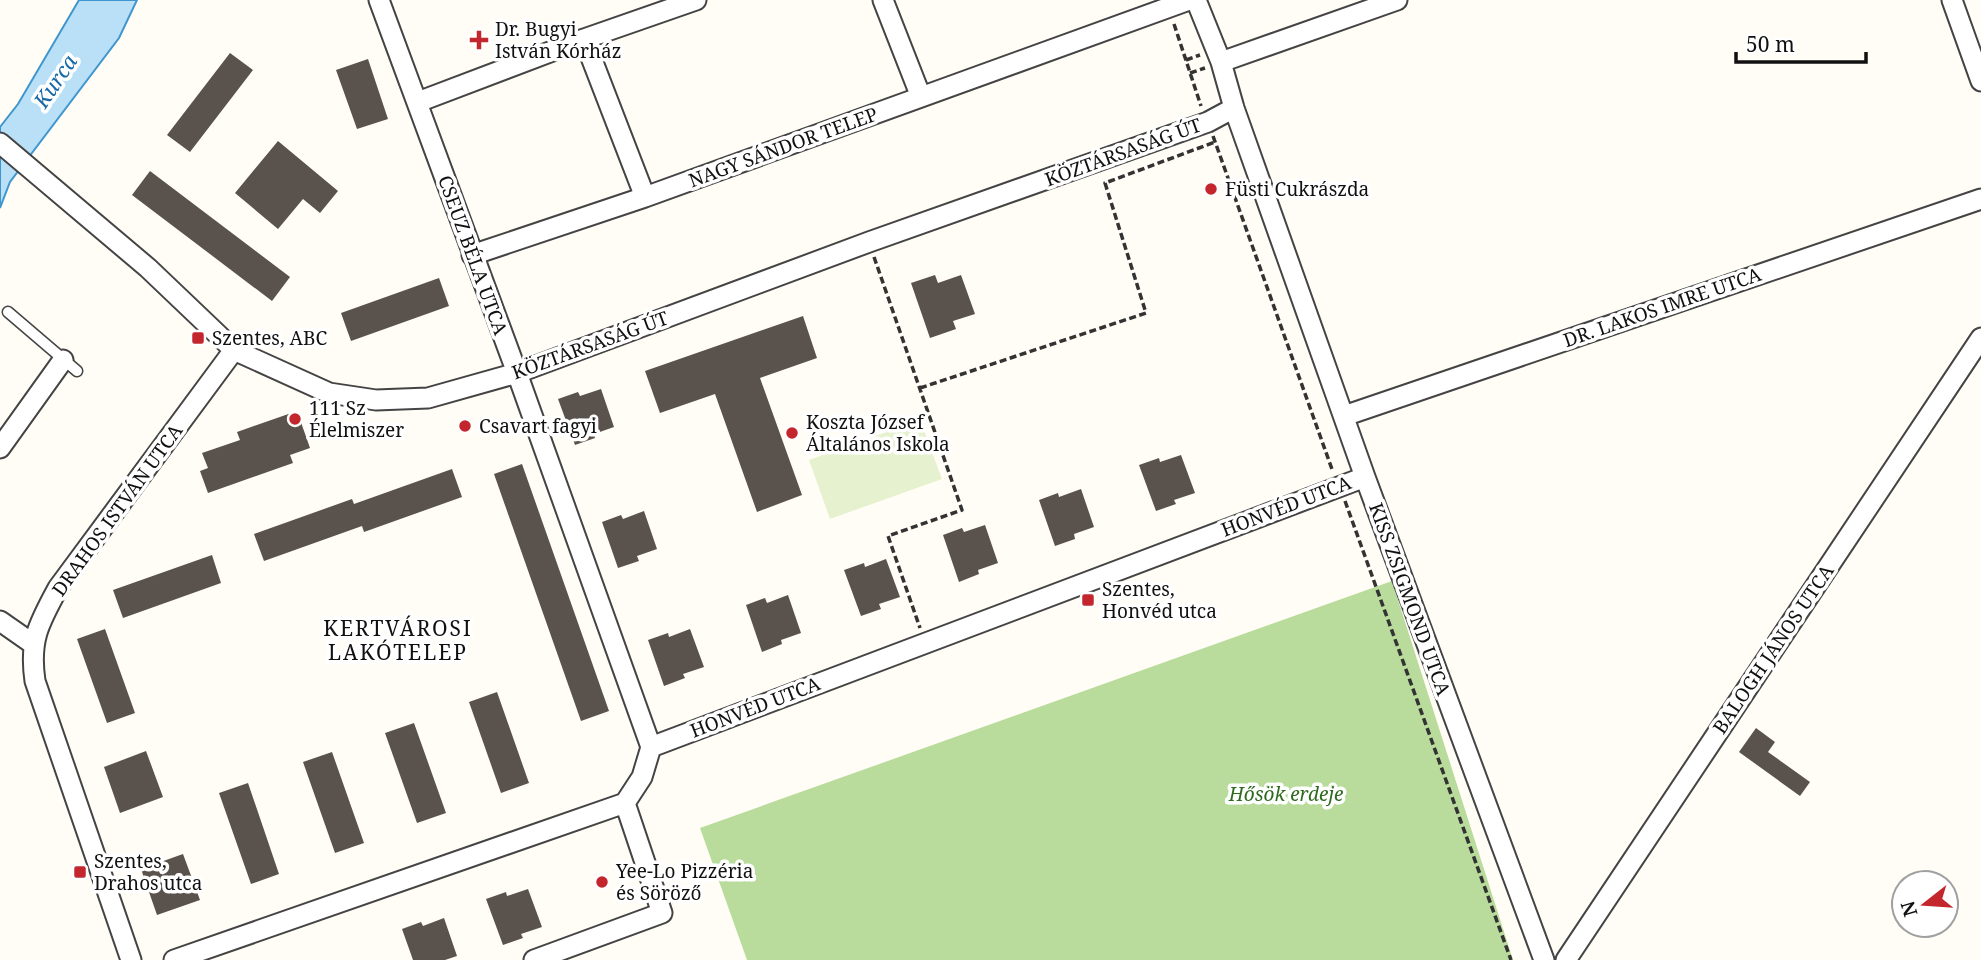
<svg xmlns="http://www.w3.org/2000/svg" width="1981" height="960" font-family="'Noto Serif',serif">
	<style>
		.forest { fill: #b9dc9c }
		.pitch { fill: #e6f2cf }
		.water { fill: #b9e0f7; stroke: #3f96cf; stroke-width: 2 }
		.building { fill: #5a524d }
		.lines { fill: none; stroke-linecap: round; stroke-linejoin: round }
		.service-casing { stroke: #444; stroke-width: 13 }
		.minor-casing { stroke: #444; stroke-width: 23 }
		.path { stroke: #333; stroke-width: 3.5; stroke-dasharray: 7 3.5; stroke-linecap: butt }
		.service { stroke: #fff; stroke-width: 10 }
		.minor { stroke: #fff; stroke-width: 19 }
		.poi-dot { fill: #c4262e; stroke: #fff; stroke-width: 2.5 }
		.labels { text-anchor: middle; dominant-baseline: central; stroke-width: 7; stroke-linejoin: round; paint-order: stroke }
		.poi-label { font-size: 19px; fill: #111; stroke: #fff; text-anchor: start }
		.street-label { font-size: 19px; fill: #111; stroke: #fff }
		.park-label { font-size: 19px; font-style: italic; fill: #2f6b1f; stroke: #fff }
		.water-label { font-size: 21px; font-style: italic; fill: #1768a6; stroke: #fff }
		.neighbourhood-label { font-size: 21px; letter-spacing: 2px; fill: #111; stroke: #fff }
	</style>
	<rect width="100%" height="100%" fill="#fffdf5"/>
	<!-- forest -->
	<path class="forest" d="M1392,581L1513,960H747L700,828Z"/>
	<!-- pitch -->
	<path class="pitch" d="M920,420L942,479L830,519L809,460Z"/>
	<!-- water -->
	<path class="water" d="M79,0H137L119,38L10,182L0,208V127L18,104Z"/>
	<!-- building -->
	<path class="building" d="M230,53L253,70L190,152L167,135Z
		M368,59L388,119L357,129L336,70Z
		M278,141L338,191L320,213L303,199L278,229L235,193Z
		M150,171L290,277L272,301L132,195Z
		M935,275L938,283L961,275L975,314L953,321L956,329L930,338L911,283Z
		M439,278L449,306L351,341L341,313Z
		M803,316L817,358L760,378L802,495L757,512L715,394L660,413L645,371Z
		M601,389L614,427L594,434L595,438L575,445L558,399L578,392L580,396Z
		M297,411L310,448L290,455L293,463L208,493L200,471L208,468L202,453L240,440L237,432Z
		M1181,455L1195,493L1174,500L1176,504L1156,511L1139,465L1159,458L1160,462Z
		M522,464L609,711L581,721L494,474Z
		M452,469L462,497L364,532L362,526L264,561L254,534L352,499L354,504Z
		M1081,489L1094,527L1074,534L1075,539L1055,546L1039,500L1058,493L1059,497Z
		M644,511L657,549L637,556L639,561L618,568L602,522L621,515L623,519Z
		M985,525L998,563L978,570L979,574L959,582L943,535L962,528L964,532Z
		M212,555L221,583L123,618L113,590Z
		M886,559L900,597L879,604L881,609L861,616L844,570L864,563L865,567Z
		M788,595L801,633L781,640L782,644L762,652L746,605L765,598L767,603Z
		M105,629L135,713L107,723L77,639Z
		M690,629L704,667L683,674L685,678L664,686L648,640L668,633L669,637Z
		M497,692L529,783L501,793L469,702Z
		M414,723L446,813L417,823L385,733Z
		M1756,728L1775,742L1768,752L1810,782L1800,796L1739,752Z
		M146,751L163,797L120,813L104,767Z
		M332,752L364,843L335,853L303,762Z
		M248,783L279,874L251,884L219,793Z
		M183,854L200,900L157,915L141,869Z
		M528,889L542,927L521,934L523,938L503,945L486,899L506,892L507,896Z
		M444,918L457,956L445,960H413L402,929L421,922L423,926Z"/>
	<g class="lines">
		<defs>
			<path id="service" d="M8,312L77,371"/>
			<path id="minor" d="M379,0L517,373L651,747
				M883,0L921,97
				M1196,0L1221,62L1234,108L1365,477L1544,960
				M1952,0L1981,81
				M584,39L645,197
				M1221,62L1397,0
				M418,102L584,39L696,0
				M0,143L148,268L234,350L329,393L376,400L428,398L517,373L869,242L1208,122L1234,108
				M472,255L645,197L1189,0
				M1344,416L1981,199
				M0,448L63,360
				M0,621L33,644
				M131,960L35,681C29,640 39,623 58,588L234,350
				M174,960L625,803L642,777L651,747L1365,477
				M534,960L662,913L625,803
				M1566,960L1981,338"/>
		</defs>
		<!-- service casing -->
		<use href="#service" class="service-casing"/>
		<!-- minor casing -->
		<use href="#minor" class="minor-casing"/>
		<!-- path -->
		<path class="path" d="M1174,24L1201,106
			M1186,60L1200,55
			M1190,73L1205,68
			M1213,136L1333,472
			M874,257L962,510L888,536L920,628
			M920,388L1146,313L1105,183L1215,142
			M1345,501L1511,960"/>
		<!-- service -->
		<use href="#service" class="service"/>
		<!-- minor -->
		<use href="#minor" class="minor"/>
	</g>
	<!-- markers -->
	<g class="poi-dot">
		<path d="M475.5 29.5h7v7h7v7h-7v7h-7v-7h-7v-7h7z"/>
		<circle cx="1211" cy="189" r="7"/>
		<rect x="191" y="331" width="14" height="14" rx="3.5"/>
		<circle cx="295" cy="419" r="7"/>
		<circle cx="465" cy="426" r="7"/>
		<circle cx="792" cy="433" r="7"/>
		<rect x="1081" y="593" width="14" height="14" rx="3.5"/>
		<rect x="73" y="865" width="14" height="14" rx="3.5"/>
		<circle cx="602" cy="882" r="7"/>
	</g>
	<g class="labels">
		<!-- poi labels -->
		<g class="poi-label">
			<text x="495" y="29">Dr. Bugyi<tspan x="495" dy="22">István Kórház</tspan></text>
			<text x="1225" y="189">Füsti Cukrászda</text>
			<text x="212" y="338">Szentes, ABC</text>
			<text x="309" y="408">111 Sz<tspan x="309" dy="22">Élelmiszer</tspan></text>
			<text x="806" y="422">Koszta József<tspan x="806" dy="22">Általános Iskola</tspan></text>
			<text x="479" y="426">Csavart fagyi</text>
			<text x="1102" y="589">Szentes,<tspan x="1102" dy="22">Honvéd utca</tspan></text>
			<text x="94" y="861">Szentes,<tspan x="94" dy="22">Drahos utca</tspan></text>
			<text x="616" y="871">Yee-Lo Pizzéria<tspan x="616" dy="22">és Söröző</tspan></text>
		</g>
		<!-- street labels -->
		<g class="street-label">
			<text transform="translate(783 147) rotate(-20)">NAGY SÁNDOR TELEP</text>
			<text transform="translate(1123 152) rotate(-20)">KÖZTÁRSASÁG ÚT</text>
			<text transform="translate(473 255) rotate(70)">CSEUZ BÉLA UTCA</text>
			<text transform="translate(1662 307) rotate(-19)">DR. LAKOS IMRE UTCA</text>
			<text transform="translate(590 345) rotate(-20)">KÖZTÁRSASÁG ÚT</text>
			<text transform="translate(1286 506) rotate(-21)">HONVÉD UTCA</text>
			<text transform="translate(117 510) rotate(-54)">DRAHOS ISTVÁN UTCA</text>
			<text transform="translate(1410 599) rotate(70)">KISS ZSIGMOND UTCA</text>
			<text transform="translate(1773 649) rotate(-56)">BALOGH JÁNOS UTCA</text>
			<text transform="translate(755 707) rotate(-21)">HONVÉD UTCA</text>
		</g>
		<!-- park labels -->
		<g class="park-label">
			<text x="1286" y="794">Hősök erdeje</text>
		</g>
		<!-- water labels -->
		<g class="water-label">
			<text transform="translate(55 81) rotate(-56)">Kurca</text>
		</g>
		<!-- neighbourhood labels -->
		<g class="neighbourhood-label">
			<text x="398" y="628">KERTVÁROSI<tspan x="398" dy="24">LAKÓTELEP</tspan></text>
		</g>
	</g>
	<!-- north arrow -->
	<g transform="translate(1925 904) rotate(253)"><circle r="33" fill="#ffffff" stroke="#a0a0a0" stroke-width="2"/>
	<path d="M0-5L12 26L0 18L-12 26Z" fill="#c4262e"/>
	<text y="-10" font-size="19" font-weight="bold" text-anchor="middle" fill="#111111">N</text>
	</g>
	<!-- scale -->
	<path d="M1736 52v10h130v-10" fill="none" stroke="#111111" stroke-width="3.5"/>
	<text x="1746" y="52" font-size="21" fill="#111111" stroke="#ffffff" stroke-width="5" paint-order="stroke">50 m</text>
</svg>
